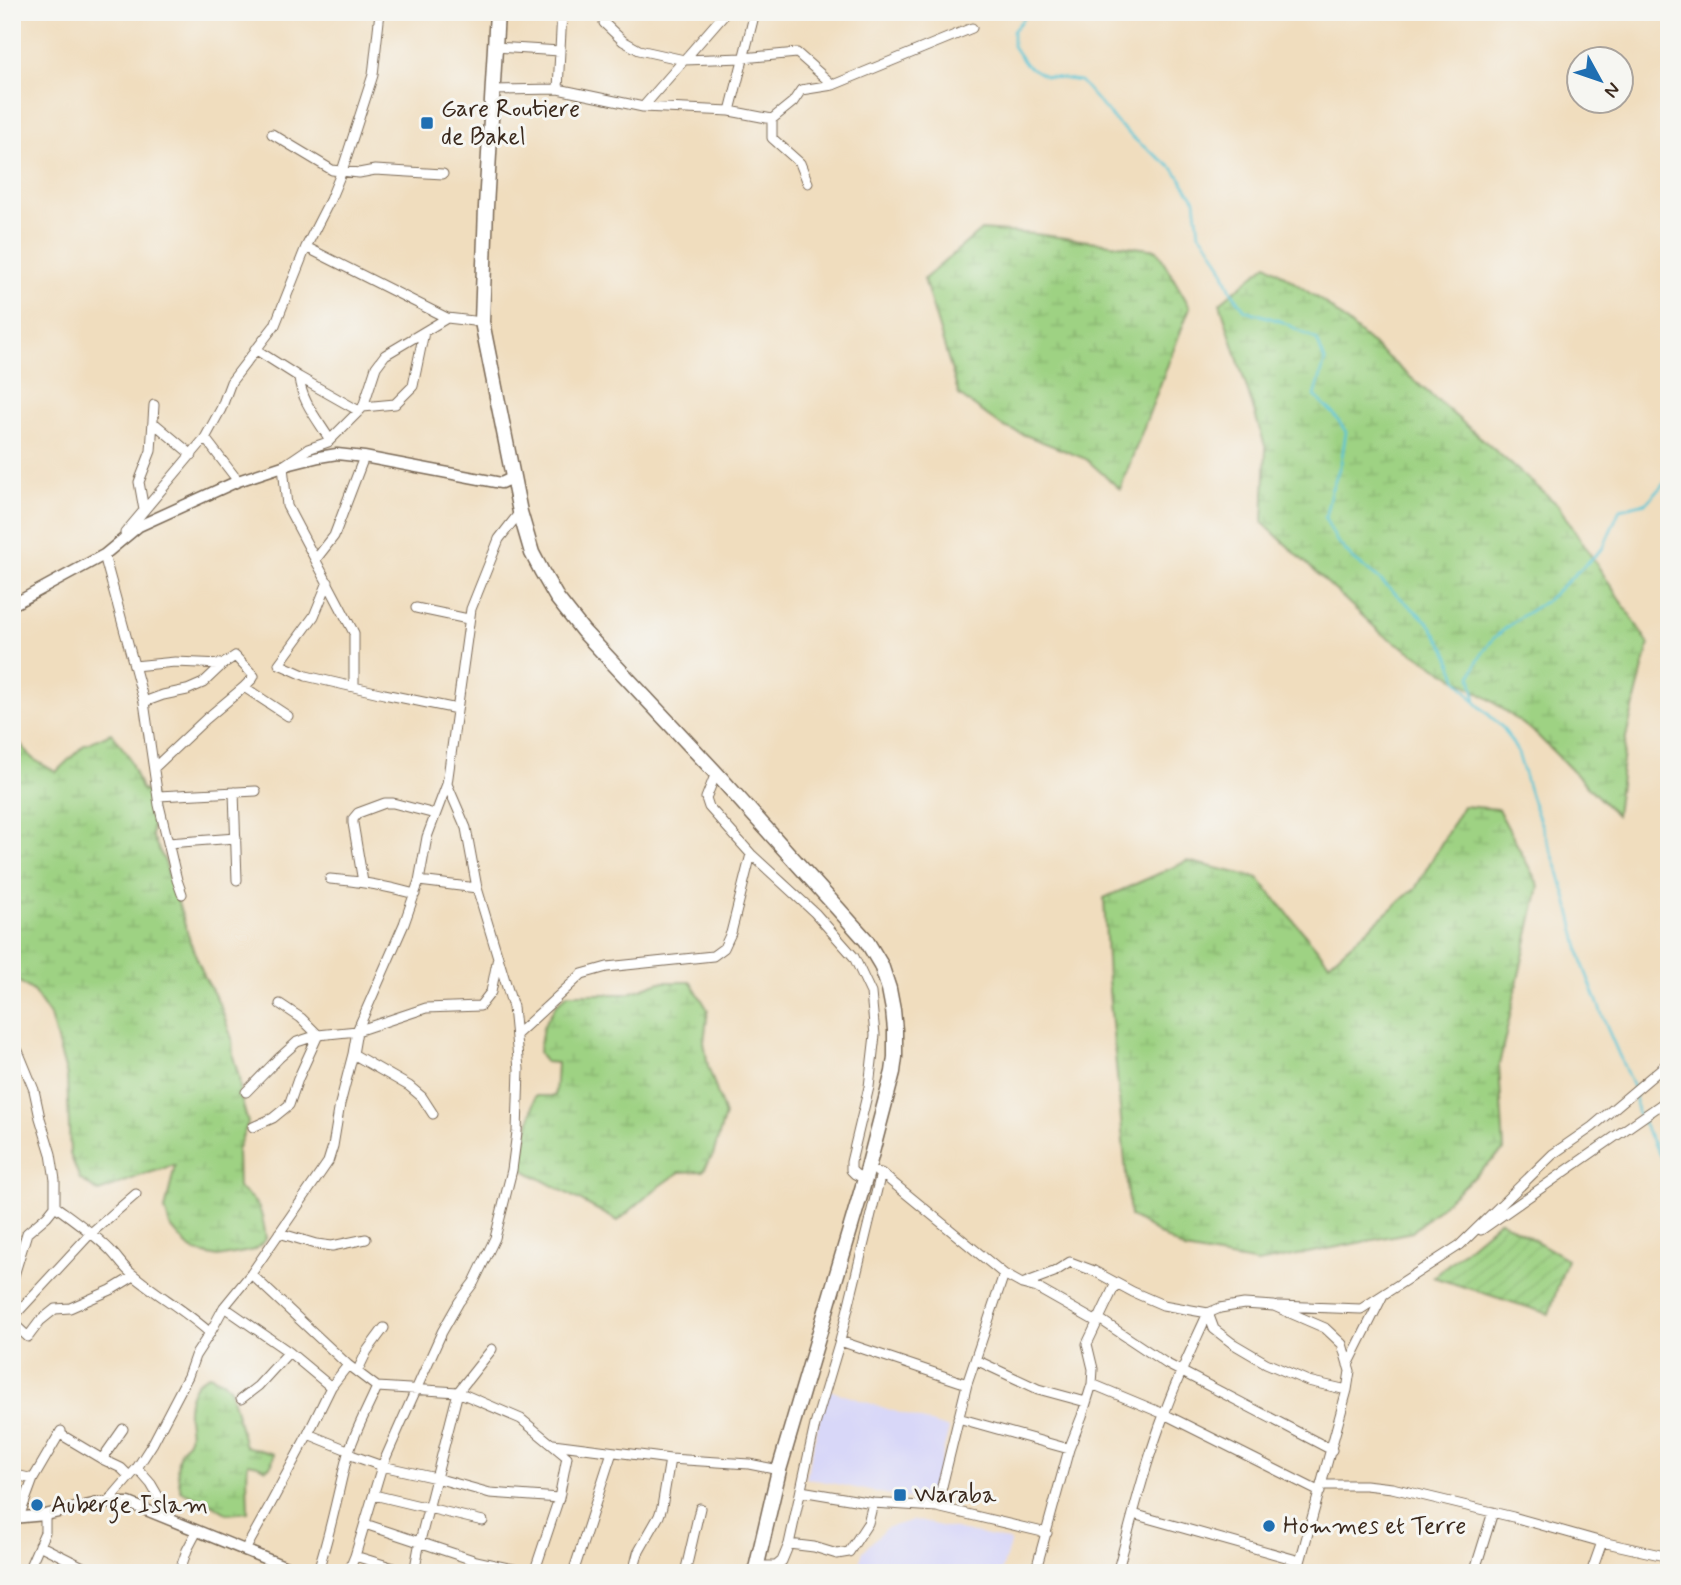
<svg xmlns="http://www.w3.org/2000/svg" width="1681" height="1585" font-family="Mynerve,sans-serif">
	<style>
		.built { fill: #d8d7f8 }
		.wetland { fill: url(#wetland-marsh); stroke: #6c7e50; stroke-width: 2 }
		.garden { fill: url(#garden-furrows); stroke: #6c7e50; stroke-width: 2 }
		.lines { fill: none; stroke-linecap: round; stroke-linejoin: round }
		.stream { stroke: #5bc5d5; stroke-width: 2.5 }
		.minor-casing { stroke: #7a6956; stroke-width: 11 }
		.tertiary-casing { stroke: #7a6956; stroke-width: 13 }
		.primary-casing { stroke: #7a6956; stroke-width: 17 }
		.minor { stroke: #fff; stroke-width: 9 }
		.tertiary { stroke: #fff; stroke-width: 10 }
		.primary { stroke: #fff; stroke-width: 14 }
		.poi-dot { fill: #1f6fb2; stroke: #f6f6f2; stroke-width: 2.5 }
		.labels { text-anchor: middle; dominant-baseline: central; stroke-width: 6; stroke-linejoin: round; paint-order: stroke }
		.poi-label { font-size: 24px; fill: #3b2a1e; stroke: #f6f6f2; text-anchor: start }
	</style>
	<defs>
		<pattern id="wetland-marsh" width="20" height="14" patternUnits="userSpaceOnUse" patternTransform="scale(1.75)"><rect width="20" height="14" fill="#9ed283"/><path d="M1 5h8M5 5V1M11 12h8M15 12V8" fill="none" stroke="#89b471"/></pattern>
		<pattern id="garden-furrows" width="10" height="10" patternUnits="userSpaceOnUse" patternTransform="scale(1.75)"><rect width="10" height="10" fill="#9ed283"/><path d="M-1 1l2-2M0 10L10 0M9 11l2-2" fill="none" stroke="#89b471"/></pattern>
	</defs>
	<rect width="100%" height="100%" fill="#f6f6f2"/>
	<filter id="ink" filterUnits="userSpaceOnUse"><feTurbulence type="fractalNoise" baseFrequency=".0143" numOctaves="2"/><feDisplacementMap in="SourceGraphic" scale="14" xChannelSelector="R" yChannelSelector="G"/><feConvolveMatrix kernelMatrix="1 2 1 2 8 2 1 2 1" color-interpolation-filters="sRGB"/></filter>
	<filter id="wash" filterUnits="userSpaceOnUse"><feTurbulence type="fractalNoise" baseFrequency=".00686" numOctaves="4" result="noise"/><feDisplacementMap in="SourceGraphic" scale="28" xChannelSelector="R" yChannelSelector="G"/><feGaussianBlur stdDeviation="1.57" result="paint"/><feColorMatrix in="noise" values="0 0 0 0 0 0 0 0 0 0 0 0 0 0 0 0 0 1.4 0 .05"/><feComposite in="paint" operator="in"/></filter>
	<g filter="url(#wash)">
		<rect width="100%" height="100%" fill="#f0ddbe"/>
		<!-- built -->
		<path class="built" d="M826,1389L949,1429L930,1503L806,1478Z
			M913,1520L1011,1541L1001,1573H856L863,1551L886,1528Z"/>
		<!-- wetland -->
		<path class="wetland" d="M981,230L1035,234L1157,250L1190,307L1120,489L1086,459L1002,426L959,395L924,279Z
			M1267,264L1326,304L1557,504L1649,644L1626,737L1616,815L1535,733L1489,699L1382,634L1263,523L1266,449L1220,303Z
			M111,733L128,755L141,789L153,795L152,836L165,862L190,941L204,976L220,1005L232,1039L233,1056L239,1077L241,1098L248,1123L237,1150L238,1188C262,1204 262,1212 266,1239L255,1250L218,1257L196,1252L187,1246L170,1226L165,1210L175,1165L139,1176L99,1192L80,1179L70,1154L67,1076L50,1016L33,991L12,977V734L33,759L56,772L84,745Z
			M1463,806L1498,809L1539,886L1499,1065L1504,1150L1412,1232L1258,1263L1185,1250L1130,1216L1108,980L1104,898L1187,861L1258,878L1329,963L1416,887Z
			M660,982H691L708,1010L704,1042L708,1066L725,1115L713,1155L703,1171L680,1172L653,1191L618,1221L520,1168L535,1096H555L557,1063L545,1062L539,1052L543,1027L556,1005L568,994H627Z
			M209,1375L223,1381L230,1389L245,1446L274,1454L272,1464L266,1469L258,1465L248,1463C246,1480 248,1495 248,1512L228,1514L204,1500L181,1491C178,1478 175,1465 180,1452C182,1447 188,1443 189,1438C191,1432 188,1422 188,1416C187,1400 193,1380 209,1375Z"/>
		<!-- garden -->
		<path class="garden" d="M1500,1220L1567,1259L1549,1314L1433,1277Z"/>
		<g class="lines">
			<!-- stream -->
			<path class="stream" d="M1029,12L1013,31V46L1026,65L1045,76L1080,81L1118,124L1139,143L1174,169L1195,200L1199,233L1211,247L1221,265L1231,291L1245,310L1283,322L1317,340L1325,361L1315,396L1334,414L1346,432L1341,463L1331,491L1325,518L1336,540L1352,558L1380,580L1429,623L1446,649L1458,680L1476,703L1504,729L1518,753L1531,797L1560,875L1572,918L1583,965L1609,1032L1635,1092L1637,1112L1667,1169L1669,1183
				M1476,701L1471,676L1479,658L1494,638L1516,620L1547,600L1603,548L1620,509L1646,503L1669,478"/>
		</g>
	</g>
	<g filter="url(#ink)">
		<g class="lines">
			<defs>
				<path id="minor" d="M604,23L623,41L639,50L684,60L743,58L797,53L833,85
					M495,47L560,51
					M558,89L562,12
					M493,90L558,89L643,107L730,111L772,119L793,102L801,90L833,85L972,28
					M643,107L726,12
					M730,111L755,12
					M772,119V138L800,163L808,183
					M272,134L332,170L359,173L375,170L443,174
					M306,247L447,318L482,322
					M255,349L299,377L359,411
					M299,377C301,401 318,420 330,440
					M363,407L395,404L413,386L424,332
					M154,423L192,455
					M205,438L238,481
					M144,510L139,482L151,451L154,405
					M125,533L205,438L221,409L231,382L275,325L306,247L330,200L342,171L373,75L380,12
					M104,555L144,702L159,805L177,880L182,894
					M316,559L334,536L364,457
					M328,582L314,616L279,664L306,676L384,694L457,709
					M416,608L468,619
					M134,666L175,662L223,664
					M354,686V633L287,506L283,466L308,449L328,442L363,407L376,367L385,355L447,318
					M144,702L163,695L187,690L203,683L223,664L235,656L254,676L253,678L244,687
					M154,768L206,719L244,687L288,716
					M716,773L706,798L709,807L751,854L815,913L854,957L871,993L875,1035L869,1087L851,1162V1170L855,1174L865,1179
					M234,792L237,880
					M158,796L256,791
					M168,843L236,838
					M330,879C359,881 386,886 415,894
					M419,881L477,888
					M363,882L353,823V819L358,813L385,803H393L435,814
					M516,1035L582,974L607,967L713,956L724,948L731,933L751,854
					M12,1044L18,1051L34,1090L40,1118L51,1154L55,1180V1206L47,1216L27,1233L12,1282
					M353,1054L409,1086L422,1097L433,1114
					M246,1092L279,1058L297,1042L318,1035L357,1031L426,1008L480,1006L491,992L498,957
					M253,1127L273,1118L289,1105L298,1079L318,1035L301,1018L280,1004
					M877,1172L881,1173L1004,1274L1022,1284L1037,1288L1097,1322
					M55,1206C74,1220 93,1233 110,1250C118,1258 123,1267 132,1274C157,1295 186,1311 210,1333
					M1481,1230L1669,1099
					M279,1233L316,1244L332,1246L366,1239
					M251,1274L348,1365L377,1387L458,1392L521,1419L567,1457L559,1498L534,1573
					M1022,1284L1054,1272L1070,1262L1094,1271L1133,1292L1163,1305L1208,1313L1220,1308L1244,1304L1274,1306L1325,1328L1342,1344L1350,1371L1347,1390L1297,1573
					M1279,1306L1361,1309L1460,1245L1553,1154L1592,1127L1669,1062
					M224,1307L289,1352L331,1387
					M1208,1313L1214,1329L1232,1343L1266,1363L1308,1381L1347,1390
					M12,1315L16,1314L91,1233L136,1194
					M1098,1318L1167,1364L1332,1450
					M12,1322L28,1337L40,1321L55,1309L70,1308L111,1290L134,1276
					M840,1341L967,1384
					M976,1360L1038,1389L1086,1402
					M1348,1365L1382,1297
					M357,1372L367,1351L384,1328
					M1092,1384L1164,1414L1320,1492
					M241,1399L258,1386L289,1352
					M958,1418L1069,1449
					M60,1434L102,1459L121,1468L129,1476
					M308,1434L350,1451
					M553,1444L670,1459L749,1464L779,1470
					M348,1454L382,1466L436,1478L490,1493L559,1498
					M102,1459L123,1429
					M137,1468L151,1484L172,1520
					M12,1474L33,1479
					M1322,1485H1365L1392,1488L1513,1517L1602,1542L1591,1573
					M801,1491L873,1503L937,1507L1047,1533
					M374,1495L483,1521
					M107,1503L137,1468L153,1443L188,1376L195,1356L210,1333L224,1307L251,1274L328,1162L333,1146L340,1104L353,1054L357,1031L404,924L419,881L427,837L447,784L471,609L499,539L520,512
					M937,1507L967,1384L1004,1274
					M1133,1514L1300,1561
					M19,1517L33,1479L61,1431
					M365,1524L476,1561L532,1573
					M1602,1542L1669,1557
					M789,1544L814,1547L837,1554L849,1552L868,1523L873,1503
					M39,1545L95,1573
					M245,1550L269,1507L308,1434L331,1387L348,1365
					M355,1556L410,1573
					M757,1566H776L782,1561L789,1544L815,1425L840,1341L881,1173
					M27,1573L45,1532V1515
					M179,1573L187,1550L197,1531
					M317,1573C330,1535 337,1496 347,1457C354,1433 367,1410 377,1387
					M348,1573L355,1556L382,1466L401,1423L442,1332L459,1302L474,1282L495,1238L512,1170L517,1132L519,1069L513,1007L477,888L466,828L447,784
					M414,1573L420,1541L458,1392L492,1349
					M573,1573L612,1452
					M633,1573L638,1553L659,1516L662,1507L670,1459
					M685,1573L700,1508
					M1035,1573L1069,1449L1082,1416L1092,1384L1093,1369L1087,1344L1116,1283
					M1117,1573C1132,1519 1145,1464 1165,1412C1177,1378 1193,1346 1208,1313
					M1474,1573L1493,1512"/>
				<path id="tertiary" d="M12,605L104,555L139,526L238,481L283,466L319,457L337,454L364,457L501,483L514,477
					M12,1518L45,1515L98,1503H129L301,1573"/>
				<path id="primary" d="M497,12L486,207L482,322L520,512L532,553L542,572L557,598L583,631L716,773L866,940L881,965L889,989L893,1010L895,1030V1057L893,1072L865,1179L779,1470L755,1573"/>
			</defs>
			<!-- minor casing -->
			<use href="#minor" class="minor-casing"/>
			<!-- tertiary casing -->
			<use href="#tertiary" class="tertiary-casing"/>
			<!-- primary casing -->
			<use href="#primary" class="primary-casing"/>
			<!-- minor -->
			<use href="#minor" class="minor"/>
			<!-- tertiary -->
			<use href="#tertiary" class="tertiary"/>
			<!-- primary -->
			<use href="#primary" class="primary"/>
		</g>
	</g>
	<!-- markers -->
	<g class="poi-dot">
		<rect x="420" y="116" width="14" height="14" rx="3.5"/>
		<rect x="893" y="1488" width="14" height="14" rx="3.5"/>
		<circle cx="37" cy="1505" r="7"/>
		<circle cx="1269" cy="1526" r="7"/>
	</g>
	<g class="labels">
		<!-- poi labels -->
		<g class="poi-label">
			<text x="441" y="109">Gare Routiere<tspan x="441" dy="28">de Bakel</tspan></text>
			<text x="914" y="1495">Waraba</text>
			<text x="51" y="1505">Auberge Islam</text>
			<text x="1283" y="1526">Hommes et Terre</text>
		</g>
	</g>
	<!-- margin -->
	<rect width="1681" height="1585" fill="none" stroke="#f6f6f2" stroke-width="42"/>
	<!-- north arrow -->
	<g transform="translate(1600 80) rotate(130)"><circle r="33" fill="#f6f6f2" stroke="#aba49d" stroke-width="2"/>
	<path d="M0-5L12 26L0 18L-12 26Z" fill="#1f6fb2"/>
	<text y="-10" font-size="19" font-weight="bold" text-anchor="middle" fill="#3b2a1e">N</text>
	</g>
</svg>
